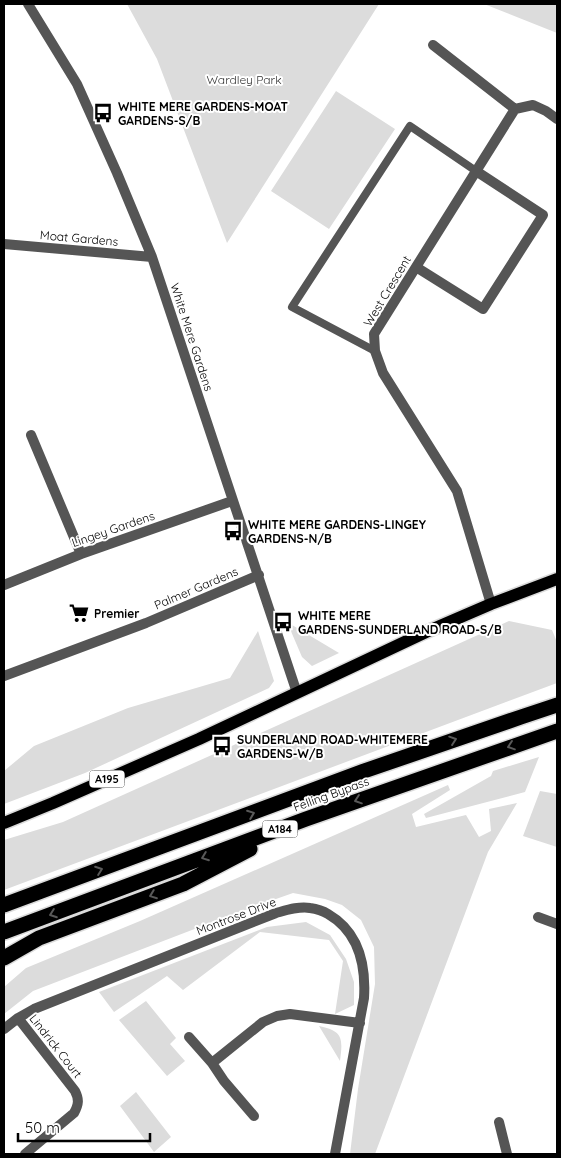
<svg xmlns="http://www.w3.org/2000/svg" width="561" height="1158" font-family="Quicksand,sans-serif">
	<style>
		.green { fill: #dcdcdc }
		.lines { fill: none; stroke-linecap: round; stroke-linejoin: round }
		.primary-casing { stroke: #dbdbdb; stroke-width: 15 }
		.highway-casing { stroke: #dbdbdb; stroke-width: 18 }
		.lane { stroke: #555; stroke-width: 8 }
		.street { stroke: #555; stroke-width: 10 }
		.primary { stroke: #000; stroke-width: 12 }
		.highway { stroke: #000; stroke-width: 15 }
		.oneway { stroke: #595959 }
		.labels { text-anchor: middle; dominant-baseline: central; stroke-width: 4; stroke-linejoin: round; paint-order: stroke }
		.shield { fill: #fff; stroke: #4c4c4c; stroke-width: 1 }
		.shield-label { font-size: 11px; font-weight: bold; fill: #000 }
		.park-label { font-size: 12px; fill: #333; stroke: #fff }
		.poi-label { font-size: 12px; font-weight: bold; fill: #000; stroke: #fff; text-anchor: start }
		.street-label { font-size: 12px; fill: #000; stroke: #fff }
	</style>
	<rect width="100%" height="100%" fill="#fff"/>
	<!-- green -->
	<path class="green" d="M127,4H379L227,243L157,59Z
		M484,4H557V33Z
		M336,91L395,129L329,229L271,191Z
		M509,621L552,630L557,642V683L4,890V840L63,822Z
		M287,622L339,653L312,666L302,657Z
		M258,631L274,681L269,688L85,773L4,804V771L34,746L128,708L230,678Z
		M539,757L525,792L426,818L424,814L491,776L493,771Z
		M448,785L450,790L412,814L416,827L466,815L479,837L491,831L489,809L517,803L488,852L375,1154H350L358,1089L375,984L374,947L361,920L342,905L325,899L293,893L231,915L33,991L4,1014V987L26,968L140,921Z
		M540,791L557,794V847L523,836Z
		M306,922L330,935L346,959L354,982V1005L335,1014L343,961L329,940L260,932L183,990L167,976L114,1012L99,992L267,927Z
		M146,1001L176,1038L170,1044L185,1061L167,1076L119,1020Z
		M319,1026C343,1031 343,1038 340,1061Z
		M136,1092L171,1137L154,1152L120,1106Z"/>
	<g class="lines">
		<defs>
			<path id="primary" d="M4,823L53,803L199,739L426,632L491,604L557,579"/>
			<path id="highway" d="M4,905L364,771L521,717L557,705
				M4,932L306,819L557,731
				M4,958L39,938L183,884L250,849"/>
		</defs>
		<!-- primary casing -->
		<use href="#primary" class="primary-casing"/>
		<!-- highway casing -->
		<use href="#highway" class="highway-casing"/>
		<!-- lane -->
		<path class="lane" d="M375,351L292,307L410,126L476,171"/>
		<!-- street -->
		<path class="street" d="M28,4L77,84L117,173L152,257L297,693
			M433,45L515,109
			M4,244L152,257
			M416,267L483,309L543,215L476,171
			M31,435L81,554
			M4,585L81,554L232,501
			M491,604L457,491L383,373L375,351L374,334L515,109L533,105L546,111L557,119
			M4,676L146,623L259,575
			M538,917L557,924
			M18,1018L75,1091C79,1099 79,1104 74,1113L25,1154
			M4,1029L18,1018L34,1009L276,913C287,910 299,906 310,908C317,909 323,911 328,914C359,932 366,965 364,998L335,1154
			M189,1037L212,1063
			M254,1116L224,1081L212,1063L263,1022L277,1016L290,1014L360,1023
			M499,1122L507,1154"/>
		<!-- primary -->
		<use href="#primary" class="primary"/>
		<!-- highway -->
		<use href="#highway" class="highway"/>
	</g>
	<!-- one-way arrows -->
	<defs><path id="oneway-chevron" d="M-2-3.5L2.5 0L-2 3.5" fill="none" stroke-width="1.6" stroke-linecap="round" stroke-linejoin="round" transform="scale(1.25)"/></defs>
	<g class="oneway">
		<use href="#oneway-chevron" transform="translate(453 740) rotate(-19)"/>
		<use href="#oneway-chevron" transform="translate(511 746) rotate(161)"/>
		<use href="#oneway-chevron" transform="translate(358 800) rotate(161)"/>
		<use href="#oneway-chevron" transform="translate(251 814) rotate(-21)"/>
		<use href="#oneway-chevron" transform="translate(205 857) rotate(159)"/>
		<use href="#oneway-chevron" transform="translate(99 870) rotate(-20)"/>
		<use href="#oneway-chevron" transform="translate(153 895) rotate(159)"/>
		<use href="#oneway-chevron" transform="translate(53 914) rotate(160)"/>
	</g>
	<!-- icons -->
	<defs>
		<symbol id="bus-bare" viewBox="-9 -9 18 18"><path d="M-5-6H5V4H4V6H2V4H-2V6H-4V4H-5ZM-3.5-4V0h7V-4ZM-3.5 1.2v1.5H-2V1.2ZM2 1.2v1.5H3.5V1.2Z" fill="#000" stroke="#fff" stroke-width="2.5" paint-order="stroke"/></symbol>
		<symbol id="supermarket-bare" viewBox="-9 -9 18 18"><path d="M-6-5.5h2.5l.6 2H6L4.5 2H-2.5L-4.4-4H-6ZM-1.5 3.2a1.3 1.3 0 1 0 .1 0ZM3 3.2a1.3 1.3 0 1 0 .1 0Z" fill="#000" stroke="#fff" stroke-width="2.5" paint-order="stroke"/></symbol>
	</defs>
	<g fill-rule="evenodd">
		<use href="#bus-bare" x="89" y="99" width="28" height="28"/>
		<use href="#bus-bare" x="219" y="517" width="28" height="28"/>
		<use href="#supermarket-bare" x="65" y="599" width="28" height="28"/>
		<use href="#bus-bare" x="269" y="608" width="28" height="28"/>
		<use href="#bus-bare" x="208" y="732" width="28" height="28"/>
	</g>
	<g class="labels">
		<!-- shield labels -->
		<g class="shield">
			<rect x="89.5" y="770.5" width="35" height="17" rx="4"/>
			<rect x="262.5" y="820.5" width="35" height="17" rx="4"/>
		</g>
		<g class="shield-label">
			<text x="107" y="779">A195</text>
			<text x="280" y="829">A184</text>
		</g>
		<!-- park labels -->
		<g class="park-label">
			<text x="244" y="79">Wardley Park</text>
		</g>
		<!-- poi labels -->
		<g class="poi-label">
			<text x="118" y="106">WHITE MERE GARDENS-MOAT<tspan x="118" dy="14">GARDENS-S/B</tspan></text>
			<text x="248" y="524">WHITE MERE GARDENS-LINGEY<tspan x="248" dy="14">GARDENS-N/B</tspan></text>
			<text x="94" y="613">Premier</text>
			<text x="298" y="615">WHITE MERE<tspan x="298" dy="14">GARDENS-SUNDERLAND ROAD-S/B</tspan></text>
			<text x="237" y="739">SUNDERLAND ROAD-WHITEMERE<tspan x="237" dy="14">GARDENS-W/B</tspan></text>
		</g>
		<!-- street labels -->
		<g class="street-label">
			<text transform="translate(79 238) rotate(5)">Moat Gardens</text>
			<text transform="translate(387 291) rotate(-59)">West Crescent</text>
			<text transform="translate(192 337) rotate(72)">White Mere Gardens</text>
			<text transform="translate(113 529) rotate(-19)">Lingey Gardens</text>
			<text transform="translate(196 588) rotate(-23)">Palmer Gardens</text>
			<text transform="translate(331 794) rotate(-20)">Felling Bypass</text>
			<text transform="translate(236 916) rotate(-21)">Montrose Drive</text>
			<text transform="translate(56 1046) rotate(52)">Lindrick Court</text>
		</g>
	</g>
	<!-- border -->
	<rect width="561" height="1158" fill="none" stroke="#000000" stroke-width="10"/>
	<!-- scale -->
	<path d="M18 1133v8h132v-8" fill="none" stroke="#000000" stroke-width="2.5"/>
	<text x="25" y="1133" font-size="15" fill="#000000" stroke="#ffffff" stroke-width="4" paint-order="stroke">50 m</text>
</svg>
